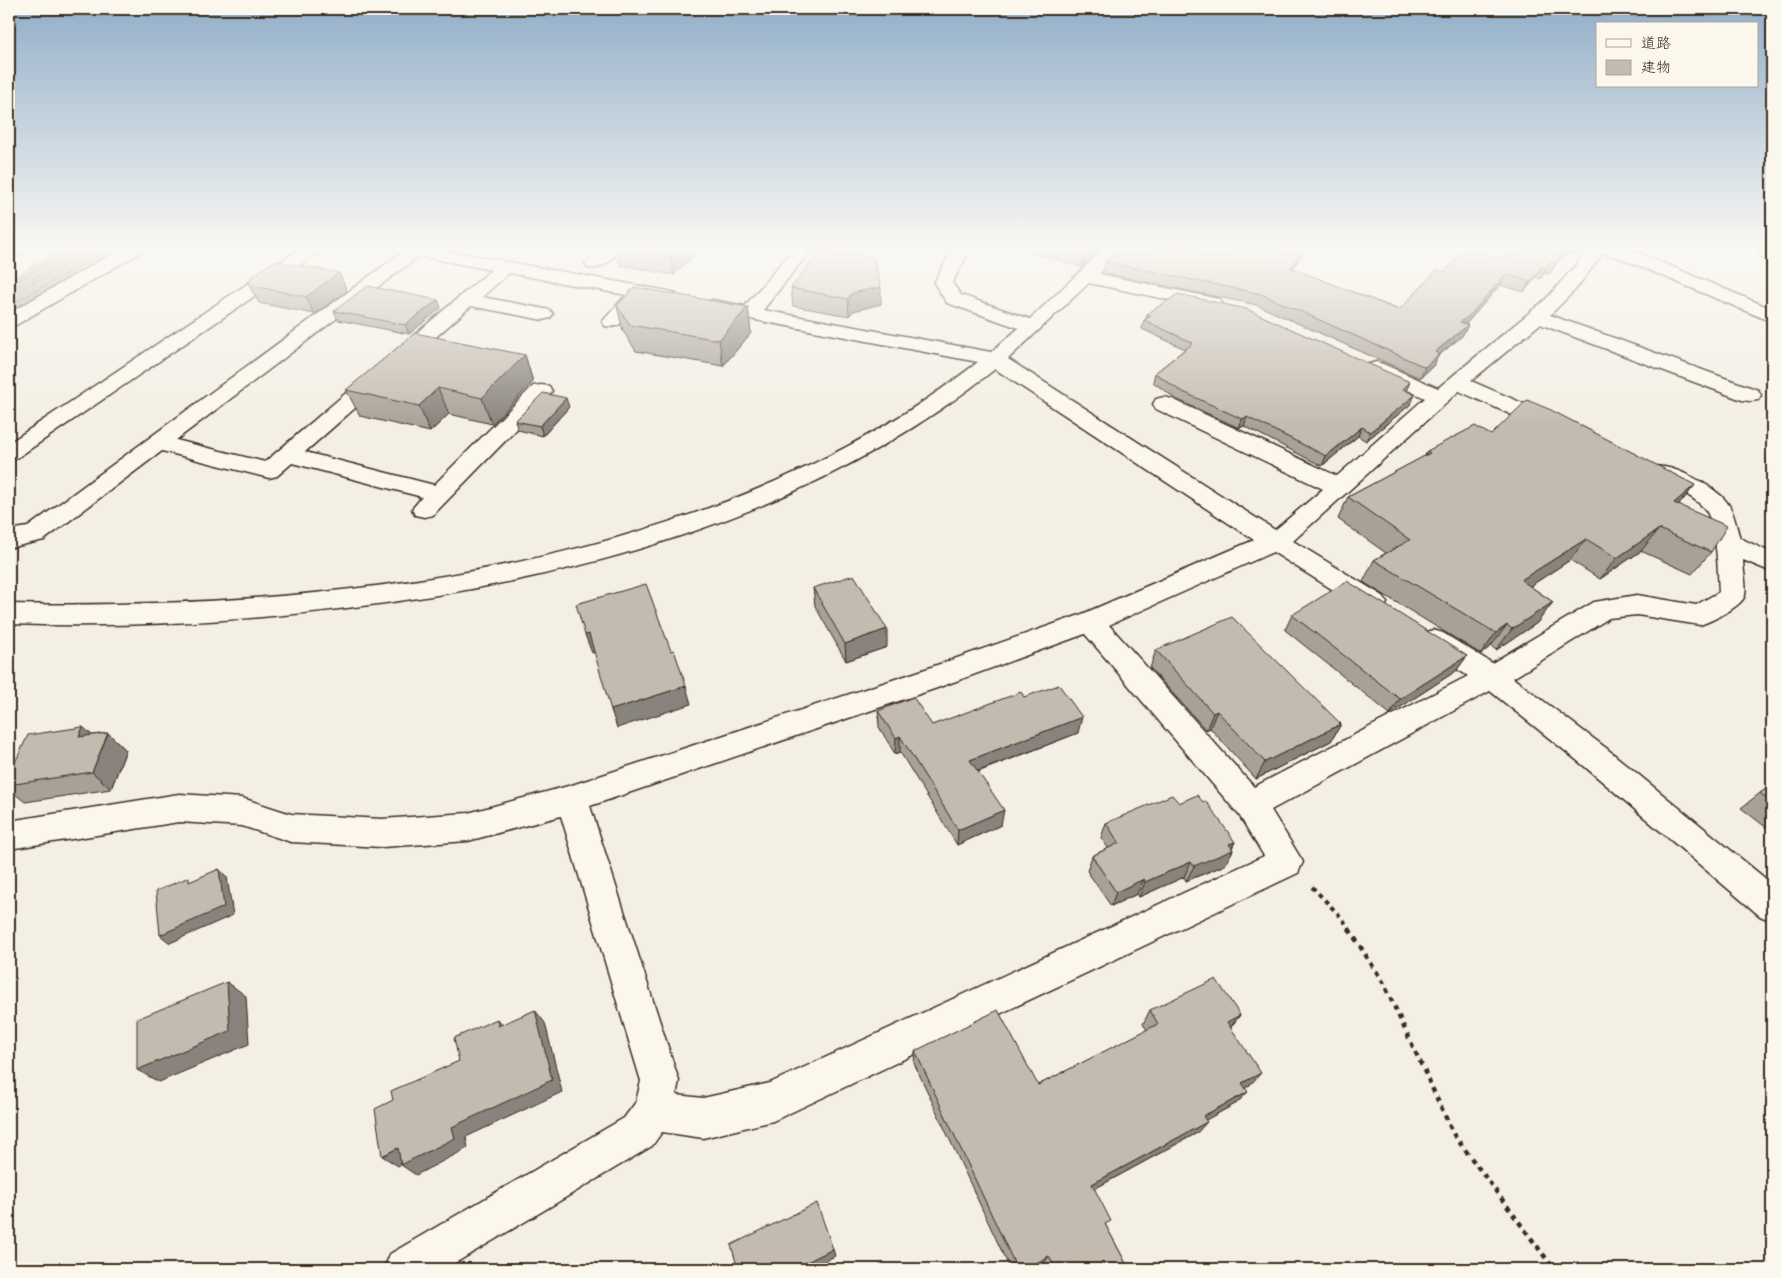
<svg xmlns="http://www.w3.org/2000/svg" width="1781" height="1278" font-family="Sriracha,'Klee One',sans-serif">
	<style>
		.water { fill: #afa69a; stroke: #817468 }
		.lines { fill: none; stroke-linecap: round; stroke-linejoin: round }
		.shore { stroke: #695c50; stroke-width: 1 }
		.minor-casing { stroke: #3b2a1e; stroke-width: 3 }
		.path-far2 { stroke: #3b2a1e; stroke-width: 2.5; stroke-dasharray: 2.5 2.5; stroke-linecap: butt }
		.path-far1 { stroke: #3b2a1e; stroke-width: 4; stroke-dasharray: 4.5 4.5; stroke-linecap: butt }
		.path { stroke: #3b2a1e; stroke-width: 4.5; stroke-dasharray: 5 5; stroke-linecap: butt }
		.minor { fill: #fbf7ec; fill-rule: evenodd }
		.wall { fill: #a8a197; stroke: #3b2a1e }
		.shaded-wall { fill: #88837b; stroke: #3b2a1e }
		.building { fill: #c3bbb0; stroke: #3b2a1e }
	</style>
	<rect width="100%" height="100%" fill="#f3efe4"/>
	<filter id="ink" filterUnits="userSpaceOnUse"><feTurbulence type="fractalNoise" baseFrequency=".02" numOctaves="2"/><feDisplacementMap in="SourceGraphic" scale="10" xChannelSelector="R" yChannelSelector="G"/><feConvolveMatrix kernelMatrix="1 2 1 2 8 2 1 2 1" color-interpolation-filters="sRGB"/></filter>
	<g filter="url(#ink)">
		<!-- water -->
		<path class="water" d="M62,248H121L9,312V281Z"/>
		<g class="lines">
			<!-- shore -->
			<path class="shore" d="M70,248L66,259L33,279V283L98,248
				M9,284H13L61,254L64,248
				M9,306L111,248"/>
			<defs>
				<path id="minor" d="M122,248H144L141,252L16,325L9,327V313Z
					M301,248H322L319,252L17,458L9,460V443Z
					M394,248H432L668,291L675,293L678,297L675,301L668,303L644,298C633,310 623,331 605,326L602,322L626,295L509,273L482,297L550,310L553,314L550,318L543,320L471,306L305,452L434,485L533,386L541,385L549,386L552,391L549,396L433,515L424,517L415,515L412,509L422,497L292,463L277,476L269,478L162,451L44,540L9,548V530L28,527L401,253L397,252ZM419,256L491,270L265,462L176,440Z
					M601,248H621C613,259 601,271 588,268L585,264Z
					M794,248H812L763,310L991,352L1019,328L947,303L934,283L953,248H971L952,283L961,295L1030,319L1105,248H1124L1099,274L1219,299L1222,303L1219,307L1212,309L1089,283L1008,359L1275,530L1323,489L1156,409L1153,404L1156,399L1164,397L1172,399L1337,476L1425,398L1369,372L1366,368L1369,364L1376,362L1383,364L1438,388L1546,299L1577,264L1588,248H1624L1632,250L1772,309V322L1620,258L1603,253L1576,289L1550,315L1758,390L1761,395L1758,400L1750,401L1742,400L1540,324L1471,381L1559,419L1562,424L1559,429L1551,431L1543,429L1459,391L1293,541L1383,596L1387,603L1383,610L1374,613L1365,610L1273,552L1109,625L1254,787L1468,676L1423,647L1419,640L1423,633L1433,630L1443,633L1492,663L1594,602L1637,595L1696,605L1719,592C1718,572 1717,522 1704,508C1690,493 1669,486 1651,477L1647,472L1651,467C1670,462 1714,486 1726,501C1734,510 1736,527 1740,538L1772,553V572L1743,560C1743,571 1747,585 1745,595C1743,606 1710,622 1700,625L1637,615L1609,618L1513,678L1606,748L1772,884V921L1760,916L1584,766L1490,691L1271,810L1303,862L1298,873L773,1121L703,1138L662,1132L652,1146L445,1269H384L390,1254L624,1118L636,1102L641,1081L561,816L468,841L382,847L291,842L242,826L179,822L9,849V821L179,794L242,798L291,814L382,819L468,813L572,785L917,672L1080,615L1254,540L995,369C812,516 577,580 347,608C235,622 122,628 9,624V604C333,610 714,568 978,362L713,312L706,310L703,306L706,302L713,300L745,306ZM1085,634L1239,815L1264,856L770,1083L703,1098L676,1095L679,1081L590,806L937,688Z
					M1768,249L1772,250V261L1762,258L1759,254L1762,250Z"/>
			</defs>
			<!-- minor casing -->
			<use href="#minor" class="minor-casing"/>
			<!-- path-far2 -->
			<path class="path-far2" d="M9,261L30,248"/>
			<!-- path-far1 -->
			<path class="path-far1" d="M1312,887L1342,918L1350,930"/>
			<!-- path -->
			<path class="path" d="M1349,929L1383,982L1454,1135L1554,1269"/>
			<!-- minor -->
			<use href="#minor" class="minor"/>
		</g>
		<!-- wall -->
		<path class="wall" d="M616,248H700L674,275L620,265Z
			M1027,248H1102L1082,267L1027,251Z
			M1118,248H1305L1293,269L1399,310L1445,272L1504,259L1513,248H1580L1577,252L1560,258L1549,274L1544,273L1540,279L1536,277L1524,292L1500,285L1466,324L1468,325L1462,336L1438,356L1434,365L1420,378L1257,305L1103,273L1105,262Z
			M339,273L347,291L314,314L259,303L249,285Z
			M791,288L881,304L853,311L849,316L793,306Z
			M438,300L441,308L409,334L338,320L334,311Z
			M617,306L748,307L751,333L723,366L636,351L623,331Z
			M1147,314L1410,382L1406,391L1411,404L1366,441L1358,436L1322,466L1244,426L1239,428L1176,399L1153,382L1155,373L1185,349L1142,329L1144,320L1146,319Z
			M525,355L533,382L492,424L449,414L430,432L360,416L346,390Z
			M569,407L543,436L518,430L515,421Z
			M1491,435L1695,485L1679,505L1711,552L1692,574L1641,551L1600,579L1570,560L1530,586L1553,602L1537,623L1496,650L1491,646L1481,654L1363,582L1374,560L1386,553L1338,519L1348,497L1425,456L1427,451Z
			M1772,453V465L1767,463Z
			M1772,519V525L1769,524Z
			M813,588L887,647L846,661L815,606Z
			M1292,615L1467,656L1456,671L1390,714L1285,630Z
			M1156,650L1341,724L1331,741L1256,779L1210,728L1206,730L1150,668Z
			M1024,697L1078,733L978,772L1001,825L957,845L900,752L895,754L879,727L878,711L932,725Z
			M108,733L126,750L111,789L25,802L9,789V775L93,735Z
			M1772,785V832L1741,808L1760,793Z
			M1179,803L1235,842L1232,848L1233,850L1225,865L1186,881L1184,877L1139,897L1137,894L1111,906L1087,871L1092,856L1108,848L1101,838L1106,823Z
			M1150,1010L1240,1015L1231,1027L1250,1085L1245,1088L1237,1103L1205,1120L1197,1133L1094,1189L1106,1226L1129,1269H1047L1044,1263L1033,1269H1010L914,1063L915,1051L1038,1085L1147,1030L1143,1024Z"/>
		<!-- shaded-wall -->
		<path class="shaded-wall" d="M681,248H700L674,275L671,257Z
			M1093,248H1102L1082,267L1084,256Z
			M1303,248H1305L1288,279L1291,268Z
			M1565,248H1580L1577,252L1560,258L1549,274Z
			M1550,262L1544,273L1540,279L1546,268Z
			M1542,267L1536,277L1524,292L1530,282Z
			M339,273L347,291L314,314L306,297Z
			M1506,274L1500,285L1464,326L1460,322Z
			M881,287V304L853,311L849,316L848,299L852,293Z
			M438,300L441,308L409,334L405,325Z
			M748,307L751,333L723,366L719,340Z
			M1468,325L1462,336L1438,356L1434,365L1420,378L1425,367L1435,352Z
			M525,355L533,382L492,424L482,398Z
			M1410,382L1406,391L1403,389Z
			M438,388L449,414L430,432L419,406Z
			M1415,395L1411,404L1366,441L1370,432Z
			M566,398L569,407L543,436L540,426Z
			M1247,417L1244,426L1239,428L1242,419Z
			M1362,427L1358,436L1322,466L1326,456Z
			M1695,485L1677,506L1674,503Z
			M1659,529L1641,551L1600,579L1617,558Z
			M1586,539L1570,560L1506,602L1521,580Z
			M1553,602L1537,623L1496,650L1512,629Z
			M1507,625L1491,646L1481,654L1496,633Z
			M887,629V647L846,661L845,644Z
			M589,634L596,652L592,653L585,635Z
			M1467,656L1456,671L1390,714L1400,699Z
			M686,686L691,704L617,728L611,710Z
			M1217,711L1210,728L1206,730L1213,713Z
			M1082,717L1078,733L968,775L970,760Z
			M1341,724L1331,741L1256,779L1265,762Z
			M83,727L102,744L79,737Z
			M108,733L126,750L111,789L92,772Z
			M900,736V752L895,754L896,738Z
			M1004,810L1001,825L957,845L958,830Z
			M1235,842L1230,851L1233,850L1225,865L1186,881L1194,866L1229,844Z
			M1191,862L1184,877L1139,897L1145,882Z
			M219,869L227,877L233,915L170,943L160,935Z
			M1144,879L1137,894L1111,906L1116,892Z
			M227,982L246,996L249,1044L159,1082L137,1070Z
			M535,1010L545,1023L562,1092L466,1137L468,1148L416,1175L401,1165L452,1127Z
			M1240,1015L1230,1028L1227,1022Z
			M497,1019L508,1032L498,1026Z
			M1261,1073L1250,1085L1232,1095L1242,1083Z
			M1248,1092L1237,1103L1193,1127L1203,1116Z
			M1207,1122L1197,1133L1085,1194L1092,1184Z
			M398,1148L413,1158L398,1166L382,1156Z
			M833,1249L835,1256L810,1269H808L805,1263Z
			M1049,1256L1044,1263L1033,1269H1025Z"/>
		<!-- building -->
		<path class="building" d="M617,248H681L671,257Z
			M1055,248H1093L1084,256Z
			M1118,248H1303L1291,268L1399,310L1437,270L1445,272L1465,248L1504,259L1513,248H1565L1555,264L1550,262L1546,268L1542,267L1530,282L1506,274L1469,316L1460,322L1468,325L1435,352L1439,354L1425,367L1261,294L1105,262Z
			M821,249L873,257L881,287L852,293L848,299L791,288Z
			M274,261L339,273L306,297L249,285L251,277Z
			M367,286L438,300L405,325L334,311Z
			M634,287L748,307L719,340L630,325L617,306Z
			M1178,294L1246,309L1410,382L1403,389L1415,395L1370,432L1362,427L1326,456L1247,417L1242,419L1179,390L1155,373L1193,343L1144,320L1151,316L1147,314Z
			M415,333L525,355L482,398L438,388L419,406L346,390Z
			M543,393L566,398L540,426L515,421Z
			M1527,400L1551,410L1695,485L1674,503L1727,526L1711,552L1659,529L1617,558L1586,539L1521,580L1553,602L1512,629L1507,625L1496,633L1374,560L1410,540L1348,497L1430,453L1427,451L1475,426L1491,435Z
			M854,575L887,629L845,644L813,588Z
			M1347,581L1467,656L1400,699L1292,615Z
			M646,584L671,651L674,650L686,686L611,710L589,634L585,635L576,604Z
			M1232,617L1341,724L1265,762L1217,711L1213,713L1156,650Z
			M1059,685L1082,717L970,760L1004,810L958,830L900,736L896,738L878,711L913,697L932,725L1021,692L1024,697Z
			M83,727L79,737L108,733L92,772L9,785V775L28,735Z
			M1772,785V802L1760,793Z
			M1172,795L1179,803L1197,795L1203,802L1206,801L1235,842L1229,844L1233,850L1194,866L1191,862L1145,882L1144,879L1116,892L1092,856L1119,843L1106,823Z
			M219,869L224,907L160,935L156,891L189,877V882Z
			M1216,979L1240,1015L1227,1022L1261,1073L1242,1083L1248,1092L1203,1116L1207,1122L1092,1184L1111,1221L1105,1224L1129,1269H1056L1049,1256L1025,1269H1017L915,1051L998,1010L1038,1085L1158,1024L1150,1010Z
			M227,982L230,1031L137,1070V1019Z
			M535,1010L552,1080L452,1127L455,1138L401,1165L398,1148L382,1156L375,1109L393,1100L391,1091L459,1061L454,1038L497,1019L498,1026Z
			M817,1203L833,1249L805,1263L808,1269H738L731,1245Z"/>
	</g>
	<!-- sky -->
	<linearGradient id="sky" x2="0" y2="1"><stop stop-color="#91aec9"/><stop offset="0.58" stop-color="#faf8f3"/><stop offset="1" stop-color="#faf8f3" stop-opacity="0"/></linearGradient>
	<rect width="1781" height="427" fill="url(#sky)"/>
	<!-- margin -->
	<rect width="1781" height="1278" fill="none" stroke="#fbf7ec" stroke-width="30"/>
	<rect x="15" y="15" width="1751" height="1248" fill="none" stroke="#3b2a1e" stroke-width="2" filter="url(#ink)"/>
	<!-- legend -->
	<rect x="1596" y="22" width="162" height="65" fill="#fbf7ec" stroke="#aea59a"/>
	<rect x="1606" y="39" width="25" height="8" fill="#fbf7ec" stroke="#aea59a"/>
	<text x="1641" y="48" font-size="15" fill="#3b2a1e">道路</text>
	<rect x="1606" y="60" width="25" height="15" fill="#c3bbb0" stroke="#aea59a"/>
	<text x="1641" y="72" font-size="15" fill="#3b2a1e">建物</text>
</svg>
